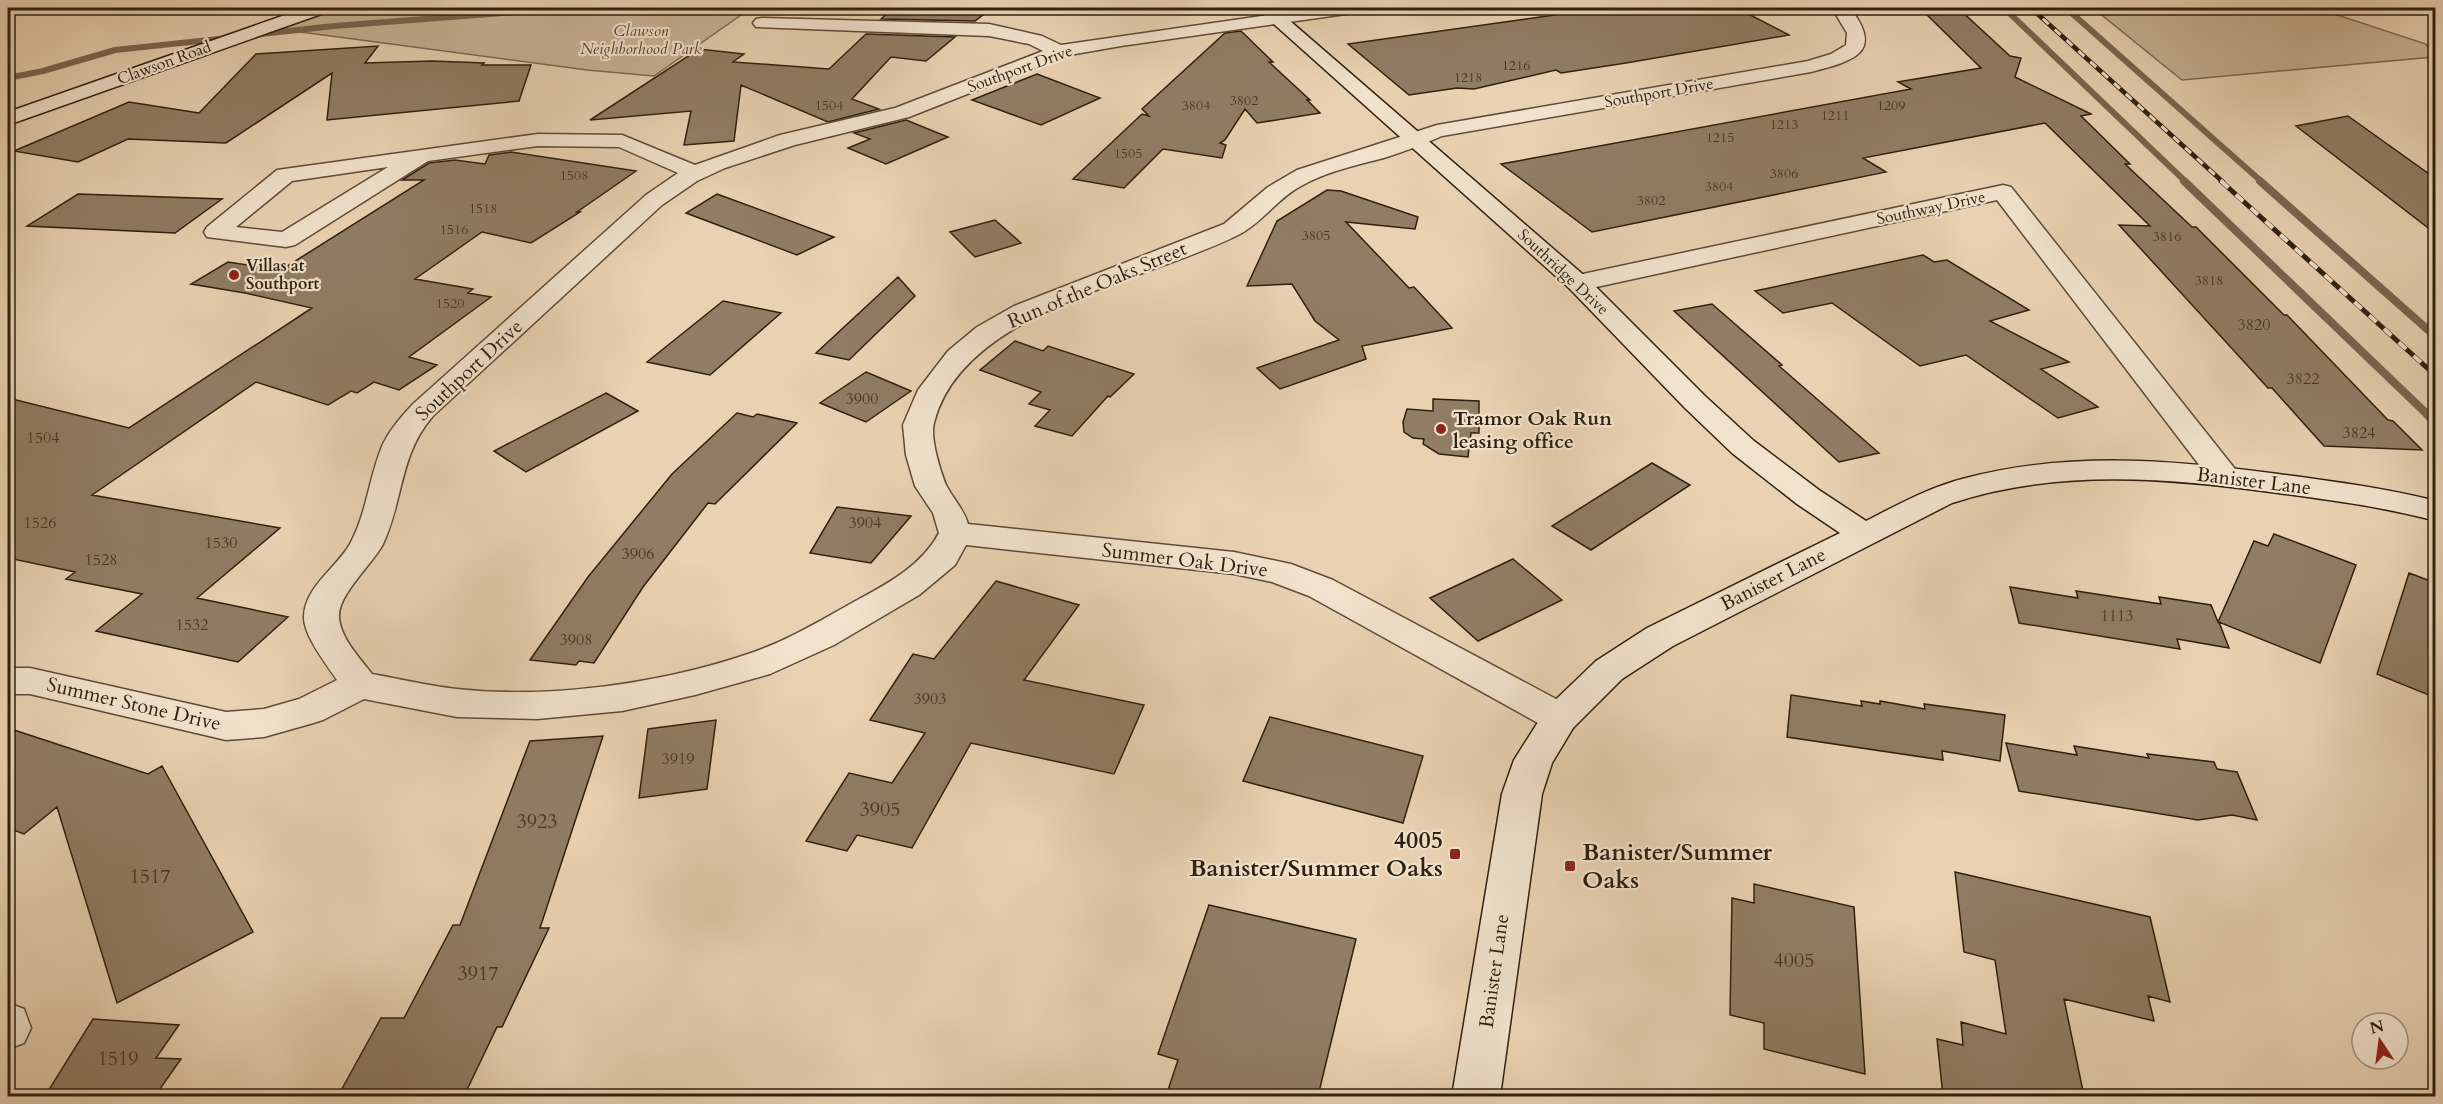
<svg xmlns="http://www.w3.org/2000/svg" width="2443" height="1104" font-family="Cardo,serif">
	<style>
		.green { fill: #c9b496; stroke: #7c6a52; stroke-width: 1.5 }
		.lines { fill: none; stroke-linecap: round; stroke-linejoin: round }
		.stream-far2 { stroke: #796650; stroke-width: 6 }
		.stream-far1 { stroke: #796650; stroke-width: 8 }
		.stream { stroke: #796650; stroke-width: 10 }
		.building { fill: #907d64; stroke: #2f200f; stroke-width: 1.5 }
		.street-casing { stroke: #5e4c38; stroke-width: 3 }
		.secondary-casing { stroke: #2f200f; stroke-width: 3 }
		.street { fill: #f1e2cd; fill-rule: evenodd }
		.secondary { fill: #f1e2cd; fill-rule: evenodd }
		.rail-far1-casing { stroke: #2f200f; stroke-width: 4.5 }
		.rail-casing { stroke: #2f200f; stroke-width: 5 }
		.rail-far1 { stroke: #f1e2cd; stroke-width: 3; stroke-dasharray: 8; stroke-linecap: butt }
		.rail { stroke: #f1e2cd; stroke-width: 4; stroke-dasharray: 10; stroke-linecap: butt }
		.poi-dot { fill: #8f2418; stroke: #f1e2cd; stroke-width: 2 }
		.labels { text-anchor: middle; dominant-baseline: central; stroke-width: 4.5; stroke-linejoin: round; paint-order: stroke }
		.far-number-label { font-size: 14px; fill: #473724 }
		.far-park-label { font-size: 16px; font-style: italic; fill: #564531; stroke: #f1e2cd }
		.far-street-label { font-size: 16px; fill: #2f200f; stroke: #f1e2cd }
		.far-poi-label { font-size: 16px; font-weight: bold; fill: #2f200f; stroke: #f1e2cd; text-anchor: start }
		.number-label { font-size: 16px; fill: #473724 }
		.street-label { font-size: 20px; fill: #2f200f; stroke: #f1e2cd }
		.poi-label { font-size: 20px; font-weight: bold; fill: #2f200f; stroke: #f1e2cd; text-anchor: start }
		.near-number-label { font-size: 20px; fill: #473724 }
		.near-poi-label { font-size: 24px; font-weight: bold; fill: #2f200f; stroke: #f1e2cd; text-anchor: end }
	</style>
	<rect width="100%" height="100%" fill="#e9d2b2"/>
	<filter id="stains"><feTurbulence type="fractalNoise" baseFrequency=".00333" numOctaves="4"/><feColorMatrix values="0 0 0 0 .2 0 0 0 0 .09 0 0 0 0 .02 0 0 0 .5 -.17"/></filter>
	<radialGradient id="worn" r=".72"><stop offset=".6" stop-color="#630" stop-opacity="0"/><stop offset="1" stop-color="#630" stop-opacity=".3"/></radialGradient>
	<!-- green -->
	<path class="green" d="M335,8H751L654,76L587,70L278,29Z
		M2093,8H2316L2426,44L2433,57L2182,80Z"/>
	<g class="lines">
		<!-- stream-far2 -->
		<path class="stream-far2" d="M2004,8L2186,182
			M2066,8L2262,182
			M252,35L334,26L569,8
			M8,78L43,71L115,50L228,38"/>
		<!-- stream-far1 -->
		<path class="stream-far1" d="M2184,181L2429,416
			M2260,181L2436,337"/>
		<!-- stream -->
		<path class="stream" d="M2428,414L2436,422"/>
	</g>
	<!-- building -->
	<path class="building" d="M893,8H992L975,21L881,19Z
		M1605,8H1737L1789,35L1626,63L1561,73L1556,70L1474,89L1457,88L1409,95L1348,44Z
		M1920,8H1958L2010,56L2021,58L2015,77L2091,114L2081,116L2130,164H2125L2192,227H2196L2284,315H2287L2388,420L2393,421L2422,450L2324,446L2272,388H2268L2119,225L2150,226L2045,123L1863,158L1886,172L1592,232L1501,164L1911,89L1898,82L1981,68Z
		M1241,31L1273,62H1269L1310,100H1307L1320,113L1257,123L1245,109L1225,140L1220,143L1226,145L1222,158L1163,149L1124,188L1073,179L1142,114L1149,116L1142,109L1225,33Z
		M866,34L955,37L926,61L891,57L852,99L879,109L828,122L741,85L734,141L684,145L691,111L590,120L699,49L744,54L733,62L829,69Z
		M378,46L365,63L432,61L484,63L482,65H531L519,101L327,120L332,73L226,143L128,139L78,162L14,151L129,102L199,113L256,54Z
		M1037,74L1100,98L1041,125L972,100Z
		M2348,116L2436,179V234L2296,126Z
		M906,120L948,137L886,164L848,148L870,139L854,133Z
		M511,152L636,171L577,212H580L531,243L482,232L415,279L473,289L468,293L491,297L409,357L437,365L399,390L374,382L357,393L351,391L328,405L256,382L92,495L280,528L197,598L288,617L238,662L96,631L142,594L66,579L75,572L8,558V398L129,428L312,308L245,293L191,284L228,262L281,270L424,180H402L429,163L455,160L485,164L489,155Z
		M1327,190L1341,191L1418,217L1415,229L1346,222L1409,288L1414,287L1452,328L1362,346L1366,359L1280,389L1257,368L1339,340L1315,321L1292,284L1247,286L1277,221Z
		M78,194L222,199L175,233L27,226Z
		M717,194L834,237L797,255L686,213Z
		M995,220L1021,243L975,257L950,232Z
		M1923,255L1934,262L1947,260L2029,310L1990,321L2069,362L2041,369L2098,407L2058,418L1966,355L1920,366L1832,303L1783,313L1755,291Z
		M898,277L915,296L849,360L816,353Z
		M723,301L781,313L710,375L647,362Z
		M1712,304L1782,365L1779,366L1879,453L1839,462L1674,311Z
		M1015,341L1043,351L1048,346L1134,374L1110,397L1108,396L1072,436L1035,426L1050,410L1029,404L1041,392L980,370Z
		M866,372L911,391L866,422L820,403Z
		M606,393L638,411L526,472L494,451Z
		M1433,399L1479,401V433H1471L1468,457L1439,454L1423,444L1424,439L1413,438L1404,432L1403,422L1407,409L1433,411Z
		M737,413L753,417L757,414L797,423L715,504L708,503L643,587L594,663L579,661L576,665L530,660L588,577L672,474Z
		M1652,463L1690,485L1591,550L1552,526Z
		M837,507L911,516L871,563L810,553Z
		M2274,534L2356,565L2320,663L2219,622L2229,648L2177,639L2180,649L2019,623L2010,587L2078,598L2076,591L2161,604L2159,597L2211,605L2218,622L2254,541L2268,546Z
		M1513,559L1562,600L1478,641L1430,598Z
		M2409,573L2436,583V698L2377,674Z
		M996,581L1079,605L1024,680L1144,705L1114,774L971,743L912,848L857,835L847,851L806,841L849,773L892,783L925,733L870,720L913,654L934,659Z
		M1791,695L1862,706L1861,701L1880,704V701L1925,709L1924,704L2005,715L2000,761L1942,751L1943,760L1787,737Z
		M1270,717L1423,756L1403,823L1243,781Z
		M716,720L707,789L639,798L648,729Z
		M8,728L148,774L162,766L253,932L117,1003L57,807L24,834L8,828Z
		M603,736L540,928H549L502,1027H497L464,1096H338L381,1018H404L453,925H460L530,741Z
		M2006,743L2077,755L2074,746L2149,758L2147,754L2214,762L2217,769L2237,772L2257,820L2232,815L2198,820L2019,791Z
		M1955,872L2150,917L2170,1002L2148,996L2154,1021L2064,999L2084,1096H1943L1937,1039L1963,1045L1961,1022L2006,1034L1995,960L1964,952Z
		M1754,884L1854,907L1865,1074L1764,1049V1023L1730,1015L1732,898L1754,903Z
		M1209,905L1356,939L1318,1096H1166L1178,1060L1158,1054Z
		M93,1019L179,1025L156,1058L181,1059L155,1096H45Z"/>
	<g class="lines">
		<defs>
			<path id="street" d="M1318,8H1362L1359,12L1353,13L1121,46L1064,56L909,117L795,145L725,168L697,181L662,205L433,416C399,455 404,499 383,544C372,565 337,595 339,618C341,639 360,658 372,674C400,679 429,686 457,689C548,699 658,684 745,655C783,643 818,622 852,603C885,585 921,567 939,533L933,513L915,486L906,455L903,425L918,390L948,351L977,327L1014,306L1224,224L1268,187L1297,170L1437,125L1808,61L1831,54L1846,45L1847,33L1832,8H1850C1885,53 1853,61 1811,72L1442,136C1424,144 1406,151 1387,157C1358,165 1327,171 1301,186C1278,198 1263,222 1240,234C1149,281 962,310 934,423C930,438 940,470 946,485C953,499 964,509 968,524L1234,552L1291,564L1333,580L1573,708L1579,718L1573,728L1560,732L1547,728L1309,596L1272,582L1234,574L966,545L955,565L919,595L834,645L770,674L695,695L622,711L537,719L457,717L364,699L323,720L310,724L264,737L226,740L30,694H8V668H30L226,712L264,709L299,699L337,680C327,665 303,635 304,616C305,587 337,567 350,544C367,513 369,476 383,444C391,428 401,417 413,404L646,195L678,173L619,147L538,146L428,161L295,245L286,247L207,237L204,232L207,227L277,170L538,134L622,135L695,165L780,135L895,108L1043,51L1029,44L989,36L756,27L753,23L756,19L762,18L989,24L1042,36L1061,45ZM388,167L282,232L236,227L292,181Z
				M2003,185L2011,187L2235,469L2239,476L2235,483L2224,485L2213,483L1997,200L1578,291L1569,288L1565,283L1569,278L1578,275Z
				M8,1003L24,1009L31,1028L24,1043L8,1049Z"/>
			<path id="secondary" d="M305,8H330L327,12L8,125V112Z
				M1256,8H1275L1587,278L1705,396L1754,441L1819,490L1866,521C1899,504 1930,487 1966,478C2069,451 2174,460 2278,474C2331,481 2384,488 2436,501V521C2384,507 2331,500 2278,493C2169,478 2059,468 1952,503L1673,646L1622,679L1573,728L1552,763L1542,794L1500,1096H1452L1502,794L1514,760L1547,708L1596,661L1647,628L1840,533L1797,504L1732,453L1685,408L1569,288Z"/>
		</defs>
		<!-- street casing -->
		<use href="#street" class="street-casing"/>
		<!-- secondary casing -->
		<use href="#secondary" class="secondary-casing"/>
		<!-- street -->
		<use href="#street" class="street"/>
		<!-- secondary -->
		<use href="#secondary" class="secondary"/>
		<defs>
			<path id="rail-far1" d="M2031,8L2223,182"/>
			<path id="rail" d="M2221,181L2436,376"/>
		</defs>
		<!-- rail-far1 casing -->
		<use href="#rail-far1" class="rail-far1-casing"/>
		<!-- rail casing -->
		<use href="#rail" class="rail-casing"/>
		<!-- rail-far1 -->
		<use href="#rail-far1" class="rail-far1"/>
		<!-- rail -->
		<use href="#rail" class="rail"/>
	</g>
	<!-- markers -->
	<g class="poi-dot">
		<circle cx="234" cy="275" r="6"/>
		<circle cx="1441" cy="429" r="6"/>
		<rect x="1449" y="848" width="12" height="12" rx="3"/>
		<rect x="1564" y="860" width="12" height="12" rx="3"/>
	</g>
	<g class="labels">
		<!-- far-number labels -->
		<g class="far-number-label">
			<text x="1516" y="65">1216</text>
			<text x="1468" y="77">1218</text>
			<text x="1244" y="100">3802</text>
			<text x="829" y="105">1504</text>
			<text x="1196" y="105">3804</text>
			<text x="1891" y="105">1209</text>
			<text x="1835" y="115">1211</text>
			<text x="1784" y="124">1213</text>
			<text x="1720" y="137">1215</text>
			<text x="1128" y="153">1505</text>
			<text x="1784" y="173">3806</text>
			<text x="574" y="175">1508</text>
			<text x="1719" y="186">3804</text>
			<text x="1651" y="200">3802</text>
			<text x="483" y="208">1518</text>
			<text x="454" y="229">1516</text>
			<text x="1316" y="235">3805</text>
			<text x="2167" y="236">3816</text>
			<text x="2209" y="280">3818</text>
			<text x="450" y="303">1520</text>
		</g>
		<!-- far-park labels -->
		<g class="far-park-label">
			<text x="641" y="31">Clawson<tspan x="641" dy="18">Neighborhood Park</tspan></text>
		</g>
		<!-- far-street labels -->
		<g class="far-street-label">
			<text transform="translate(164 63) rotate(-20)">Clawson Road</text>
			<text transform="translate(1020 69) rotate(-20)">Southport Drive</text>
			<text transform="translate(1659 93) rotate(-10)">Southport Drive</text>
			<text transform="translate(1931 208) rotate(-12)">Southway Drive</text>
			<text transform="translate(1563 272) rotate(43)">Southridge Drive</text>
		</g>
		<!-- far-poi labels -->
		<g class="far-poi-label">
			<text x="246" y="266">Villas at<tspan x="246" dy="18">Southport</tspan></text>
		</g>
		<!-- number labels -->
		<g class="number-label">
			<text x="2254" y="325">3820</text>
			<text x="2303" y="379">3822</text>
			<text x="862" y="399">3900</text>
			<text x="2359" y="433">3824</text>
			<text x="43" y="438">1504</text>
			<text x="40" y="523">1526</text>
			<text x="865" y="523">3904</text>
			<text x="221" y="543">1530</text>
			<text x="638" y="554">3906</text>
			<text x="101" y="560">1528</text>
			<text x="2117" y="616">1113</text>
			<text x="192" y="625">1532</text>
			<text x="576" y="640">3908</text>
			<text x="930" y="699">3903</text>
			<text x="678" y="759">3919</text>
		</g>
		<!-- street labels -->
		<g class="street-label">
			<text transform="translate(1097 285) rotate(-23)">Run of the Oaks Street</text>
			<text transform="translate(469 370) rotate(-43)">Southport Drive</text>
			<text transform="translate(2254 481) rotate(7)">Banister Lane</text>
			<text transform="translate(1185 560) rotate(7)">Summer Oak Drive</text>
			<text transform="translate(1773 579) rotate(-27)">Banister Lane</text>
			<text transform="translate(134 704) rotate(13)">Summer Stone Drive</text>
			<text transform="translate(1494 971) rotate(-82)">Banister Lane</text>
		</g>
		<!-- poi labels -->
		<g class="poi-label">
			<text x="1453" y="418">Tramor Oak Run<tspan x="1453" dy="23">leasing office</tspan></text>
		</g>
		<!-- near-number labels -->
		<g class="near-number-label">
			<text x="880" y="809">3905</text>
			<text x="537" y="821">3923</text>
			<text x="150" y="876">1517</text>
			<text x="1794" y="960">4005</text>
			<text x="478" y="973">3917</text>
			<text x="118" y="1058">1519</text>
		</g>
		<!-- near-poi labels -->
		<g class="near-poi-label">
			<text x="1443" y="840">4005<tspan x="1443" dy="28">Banister/Summer Oaks</tspan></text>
			<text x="1582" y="852" text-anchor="start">Banister/Summer<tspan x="1582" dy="28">Oaks</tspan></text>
		</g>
	</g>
	<!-- margin -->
	<rect width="2443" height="1104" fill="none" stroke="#e9d2b2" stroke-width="30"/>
	<rect x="9" y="9" width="2425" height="1086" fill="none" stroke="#2f200f" stroke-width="3"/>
	<rect x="15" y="15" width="2413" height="1074" fill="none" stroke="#2f200f" stroke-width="1.5"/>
	<!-- north arrow -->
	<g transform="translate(2380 1041) rotate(347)"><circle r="28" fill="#f1e2cd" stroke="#a39481" stroke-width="1.5"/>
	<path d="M0-4.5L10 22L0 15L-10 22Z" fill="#8f2418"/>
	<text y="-9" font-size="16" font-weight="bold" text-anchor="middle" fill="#2f200f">N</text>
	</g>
	<rect width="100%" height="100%" filter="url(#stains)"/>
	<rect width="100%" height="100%" fill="url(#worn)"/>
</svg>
